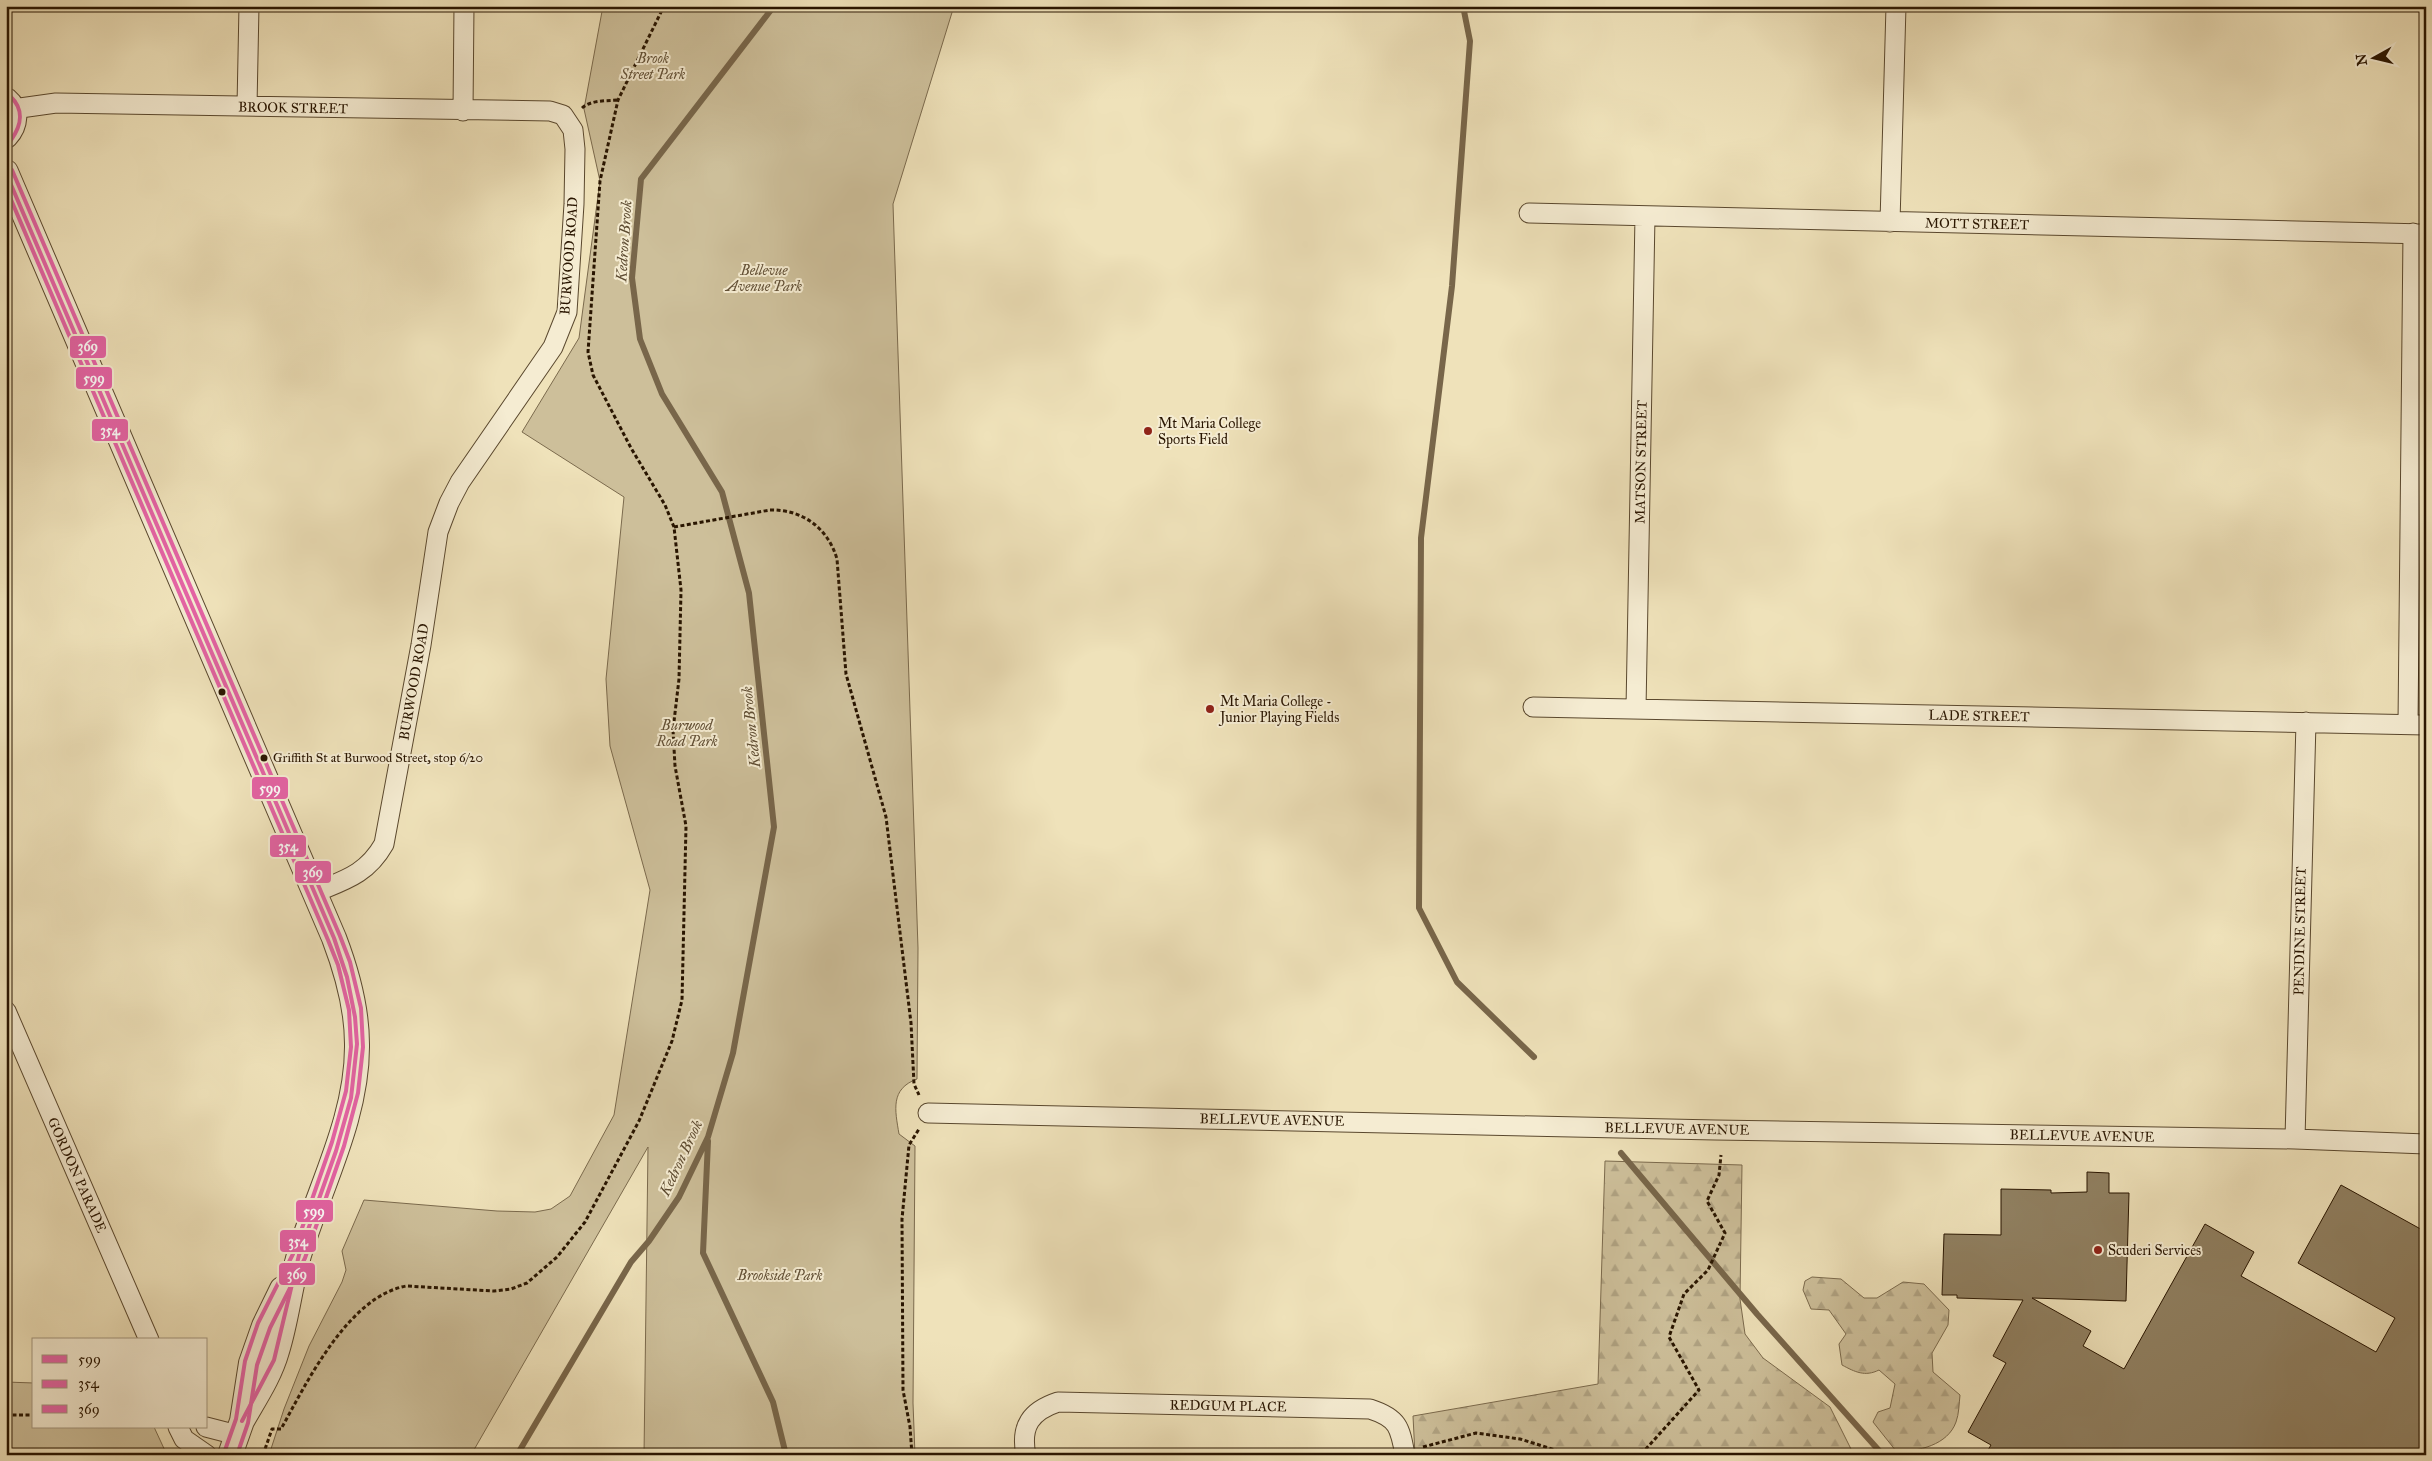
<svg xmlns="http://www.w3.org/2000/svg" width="2432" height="1461" font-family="'IM FELL Great Primer',serif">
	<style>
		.forest { fill: url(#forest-firs); stroke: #7b6a4d }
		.green { fill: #cdbf9a; stroke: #7b6a4d }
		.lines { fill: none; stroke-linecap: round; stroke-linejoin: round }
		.stream { stroke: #78664a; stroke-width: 6 }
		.building { fill: #908061; stroke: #291500 }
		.minor-casing { stroke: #5a482e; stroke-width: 21 }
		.tertiary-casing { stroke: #5a482e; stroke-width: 26 }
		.path { stroke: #291500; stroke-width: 3; stroke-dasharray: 4 2.5; stroke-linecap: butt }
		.minor { stroke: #f5ecd2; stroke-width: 19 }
		.tertiary { stroke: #f5ecd2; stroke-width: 24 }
		.bus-1-casing { stroke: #f5ecd2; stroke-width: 8 }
		.bus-2-casing { stroke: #f5ecd2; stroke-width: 8 }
		.bus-3-casing { stroke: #f5ecd2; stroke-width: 8 }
		.bus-1 { stroke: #e463a4; stroke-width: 4 }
		.bus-2 { stroke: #e463a4; stroke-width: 4 }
		.bus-3 { stroke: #e463a4; stroke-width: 4 }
		.poi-dot { fill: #8f2418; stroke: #f5ecd2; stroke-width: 2 }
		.bus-dot { fill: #291500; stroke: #f5ecd2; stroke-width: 2 }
		.labels { text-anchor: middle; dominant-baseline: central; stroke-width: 4; stroke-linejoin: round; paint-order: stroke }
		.bus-label { font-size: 13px; fill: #291500; stroke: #f5ecd2; text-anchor: start }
		.park-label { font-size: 14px; font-style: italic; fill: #625036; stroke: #f5ecd2 }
		.street-label { font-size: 14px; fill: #291500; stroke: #f5ecd2 }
		.poi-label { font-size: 14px; fill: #291500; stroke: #f5ecd2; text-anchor: start }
		.water-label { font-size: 15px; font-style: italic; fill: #5d4b31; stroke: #f5ecd2 }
		.line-badge { stroke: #f5ecd2; stroke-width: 2 }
		.badge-label { font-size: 14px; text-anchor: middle; font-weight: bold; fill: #fff }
	</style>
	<defs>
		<pattern id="forest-firs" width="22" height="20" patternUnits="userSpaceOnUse" patternTransform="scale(1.25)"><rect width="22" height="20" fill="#cdbf9a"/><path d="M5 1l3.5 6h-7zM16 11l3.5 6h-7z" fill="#b0a383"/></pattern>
	</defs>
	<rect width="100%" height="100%" fill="#efe2ba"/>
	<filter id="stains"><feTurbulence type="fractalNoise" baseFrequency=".004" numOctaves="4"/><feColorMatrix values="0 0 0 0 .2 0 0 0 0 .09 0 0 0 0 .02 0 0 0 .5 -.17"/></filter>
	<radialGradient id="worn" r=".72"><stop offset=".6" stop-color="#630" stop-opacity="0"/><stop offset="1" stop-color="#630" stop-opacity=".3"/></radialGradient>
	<!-- forest -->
	<path class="forest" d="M1605,1161L1742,1165L1740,1299L1745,1334L1763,1358L1830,1407L1854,1455H1415L1413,1416L1598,1384Z
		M1812,1277L1841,1279L1864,1298H1877L1903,1282L1924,1284L1949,1310L1948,1325L1932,1353L1933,1372L1960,1395C1959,1404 1959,1414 1956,1422C1948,1445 1918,1452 1896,1451L1873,1422L1878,1412L1890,1408L1895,1384L1879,1370C1865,1377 1855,1372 1842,1365L1839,1344L1846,1334L1829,1310L1811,1309L1803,1290L1805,1281Z"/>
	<!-- green -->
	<path class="green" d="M603,6H954L893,204L918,948L917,1079C890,1089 895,1110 899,1134L915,1146L913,1403L915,1455H644L648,1147L471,1455H269L284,1409L309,1346L342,1282L346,1270L342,1251L364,1200L497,1211L535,1212L551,1209L570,1196L614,1115L650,890L610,746L606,679L624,497L522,432L579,338L600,181L584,109Z
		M6,1382L34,1383V1427H154L167,1455H6Z"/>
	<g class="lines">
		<!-- stream -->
		<path class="stream" d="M1463,6L1470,41L1452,286L1421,538L1419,908L1457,982L1534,1057
			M708,1141L703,1253L773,1402L786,1455
			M1621,1153L1757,1314L1883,1455
			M517,1455L631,1262L649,1241L679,1197L708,1137L733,1053L774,827L749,593L722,492L662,394L640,339L632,278L641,179L774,6"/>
	</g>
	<!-- building -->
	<path class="building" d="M2087,1172L2109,1173V1193H2129L2126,1301L2032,1298L2091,1331L2083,1346L2124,1369L2205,1224L2254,1252L2241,1276L2376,1352L2395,1318L2298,1263L2341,1185L2426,1232V1455H1985L1991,1445L1968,1432L2006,1363L1993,1356L2023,1300L1957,1298V1295H1942L1944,1234L2001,1235V1189L2051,1190V1193L2087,1192Z"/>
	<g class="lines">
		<defs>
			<path id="minor" d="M247,106L249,6
				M13,109L56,103L550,111L563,115L573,130L575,149L574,204L567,312L553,347L460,482L449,503L438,532L421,645L384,844C367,874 345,880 316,892
				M463,111L464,6
				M1529,213L2426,234
				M1890,222L1896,6
				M1533,707L2426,725
				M1636,709L1645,216
				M2408,724L2413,233
				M6,1011L149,1340
				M928,1113L1715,1130L2295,1139L2426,1144
				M2295,1139L2306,722
				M178,1427L184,1439L207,1455
				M206,1427L237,1435
				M1026,1455C1020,1426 1031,1411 1058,1402L1370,1409C1398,1418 1400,1427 1405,1455"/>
			<path id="tertiary" d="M6,100C18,110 16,125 6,136
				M6,172L334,938C347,972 357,1007 357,1044C358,1117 320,1186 299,1255C290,1286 287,1319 277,1351C270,1376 255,1398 242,1421
				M230,1455L242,1421L251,1363L264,1326L282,1289"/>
		</defs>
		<!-- minor casing -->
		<use href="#minor" class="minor-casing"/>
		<!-- tertiary casing -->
		<use href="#tertiary" class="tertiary-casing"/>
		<!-- path -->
		<path class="path" d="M582,108C591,100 606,101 618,100
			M674,527L770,510C802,509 828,528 837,559L846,674L886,817L911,1023L914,1084L919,1095
			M6,1415H34
			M1423,1447L1476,1433L1520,1439L1568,1454L1645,1450L1699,1390L1669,1337L1684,1294L1708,1270L1725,1233L1707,1201L1719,1175L1721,1155
			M263,1455L272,1429H281C307,1382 348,1297 406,1286L494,1291L511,1289L527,1283L557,1257L585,1222L639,1121L672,1041L682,1000L686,826L675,766L673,730L679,679L681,590L674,527L665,505L631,448L593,375L588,352L600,181L618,100L664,6
			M912,1455L910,1427L903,1390L902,1219L909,1145L919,1129"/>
		<!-- minor -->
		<use href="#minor" class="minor"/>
		<!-- tertiary -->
		<use href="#tertiary" class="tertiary"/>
		<defs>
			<path id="bus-1" d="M6,173L334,938L347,977L355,1017L357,1044L351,1098L336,1151L299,1255L274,1360L242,1421"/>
			<path id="bus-2" d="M6,188L328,940L338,965L349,1010L351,1047L346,1091L332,1142L293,1254L258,1323L245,1361L236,1419L224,1453"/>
			<path id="bus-3" d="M10,96C24,109 22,125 11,140
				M12,170L340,936L350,962L361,1008L363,1047L358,1093L344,1146L305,1258L270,1328L257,1365L248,1423L237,1455"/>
		</defs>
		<!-- bus-1 casing -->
		<use href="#bus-1" class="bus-1-casing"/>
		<!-- bus-2 casing -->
		<use href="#bus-2" class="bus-2-casing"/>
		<!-- bus-3 casing -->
		<use href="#bus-3" class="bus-3-casing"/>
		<!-- bus-1 -->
		<use href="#bus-1" class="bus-1"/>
		<!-- bus-2 -->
		<use href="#bus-2" class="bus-2"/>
		<!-- bus-3 -->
		<use href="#bus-3" class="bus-3"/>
	</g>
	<!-- markers -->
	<g class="poi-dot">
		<circle cx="1148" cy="431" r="5"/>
		<circle cx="1210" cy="709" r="5"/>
		<circle cx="2098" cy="1250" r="5"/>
	</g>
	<g class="bus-dot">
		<circle cx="222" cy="692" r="4.5"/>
		<circle cx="264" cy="758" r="4.5"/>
	</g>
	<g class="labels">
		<!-- bus labels -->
		<g class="bus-label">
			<text x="273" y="758">Griffith St at Burwood Street, stop 6/20</text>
		</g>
		<!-- park labels -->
		<g class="park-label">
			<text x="653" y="58">Brook<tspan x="653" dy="16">Street Park</tspan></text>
			<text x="764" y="270">Bellevue<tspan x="764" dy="16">Avenue Park</tspan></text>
			<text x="687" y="725">Burwood<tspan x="687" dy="16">Road Park</tspan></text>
			<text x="780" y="1275">Brookside Park</text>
		</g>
		<!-- street labels -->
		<g class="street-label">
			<text transform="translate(293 108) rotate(1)">BROOK STREET</text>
			<text transform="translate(1977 224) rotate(1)">MOTT STREET</text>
			<text transform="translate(569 256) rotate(-86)">BURWOOD ROAD</text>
			<text transform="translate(1641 462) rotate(-89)">MATSON STREET</text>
			<text transform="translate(414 682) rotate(-80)">BURWOOD ROAD</text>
			<text transform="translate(1979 716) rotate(1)">LADE STREET</text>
			<text transform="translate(2300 931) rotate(-89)">PENDINE STREET</text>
			<text transform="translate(1272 1120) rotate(1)">BELLEVUE AVENUE</text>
			<text transform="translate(1677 1129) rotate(1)">BELLEVUE AVENUE</text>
			<text transform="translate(2082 1136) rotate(1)">BELLEVUE AVENUE</text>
			<text transform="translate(77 1175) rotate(66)">GORDON PARADE</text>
			<text transform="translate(1228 1406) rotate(1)">REDGUM PLACE</text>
		</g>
		<!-- poi labels -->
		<g class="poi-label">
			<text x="1158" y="423">Mt Maria College<tspan x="1158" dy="16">Sports Field</tspan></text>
			<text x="1220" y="701">Mt Maria College -<tspan x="1220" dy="16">Junior Playing Fields</tspan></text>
			<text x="2108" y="1250">Scuderi Services</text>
		</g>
		<!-- water labels -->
		<g class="water-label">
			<text transform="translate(624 241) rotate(-86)">Kedron Brook</text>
			<text transform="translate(751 727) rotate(-96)">Kedron Brook</text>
			<text transform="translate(681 1158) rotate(-65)">Kedron Brook</text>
		</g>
	</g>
	<g class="line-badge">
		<rect x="69" y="335" width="38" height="24" rx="5" fill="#e463a4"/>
		<rect x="75" y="366" width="38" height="24" rx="5" fill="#e463a4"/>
		<rect x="91" y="418" width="38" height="24" rx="5" fill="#e463a4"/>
		<rect x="251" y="776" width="38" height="24" rx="5" fill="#e463a4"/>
		<rect x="269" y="834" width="38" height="24" rx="5" fill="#e463a4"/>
		<rect x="294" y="860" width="38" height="24" rx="5" fill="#e463a4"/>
		<rect x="295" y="1199" width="39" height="24" rx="5" fill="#e463a4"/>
		<rect x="279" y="1229" width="38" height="24" rx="5" fill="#e463a4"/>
		<rect x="278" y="1262" width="38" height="24" rx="5" fill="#e463a4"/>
	</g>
	<g class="badge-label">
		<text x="88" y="351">369</text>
		<text x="94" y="383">599</text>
		<text x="110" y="435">354</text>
		<text x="270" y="793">599</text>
		<text x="288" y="851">354</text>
		<text x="313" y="877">369</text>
		<text x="314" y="1216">599</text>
		<text x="298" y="1246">354</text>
		<text x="297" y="1279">369</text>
	</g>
	<!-- margin -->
	<rect width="2432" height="1461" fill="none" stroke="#efe2ba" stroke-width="25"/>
	<rect x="8" y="8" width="2417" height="1446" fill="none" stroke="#291500" stroke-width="2.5"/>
	<rect x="12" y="12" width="2407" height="1436" fill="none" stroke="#291500"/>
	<!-- legend -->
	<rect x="32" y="1338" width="175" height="90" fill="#f5ecd2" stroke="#a3967e"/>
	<rect x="42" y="1355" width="25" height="8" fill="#e463a4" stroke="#a3967e"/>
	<text x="78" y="1364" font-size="15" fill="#291500">599</text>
	<rect x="42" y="1380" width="25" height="8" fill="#e463a4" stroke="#a3967e"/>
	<text x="78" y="1388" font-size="15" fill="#291500">354</text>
	<rect x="42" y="1405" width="25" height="8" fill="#e463a4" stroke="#a3967e"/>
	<text x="78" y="1414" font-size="15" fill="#291500">369</text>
	<!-- north arrow -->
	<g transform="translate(2374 58) rotate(262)" stroke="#f5ecd2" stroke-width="4" paint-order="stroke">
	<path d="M0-4L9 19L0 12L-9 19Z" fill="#291500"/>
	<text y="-8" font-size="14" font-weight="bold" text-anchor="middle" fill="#291500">N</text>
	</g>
	<rect width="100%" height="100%" filter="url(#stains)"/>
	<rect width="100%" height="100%" fill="url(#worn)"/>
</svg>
